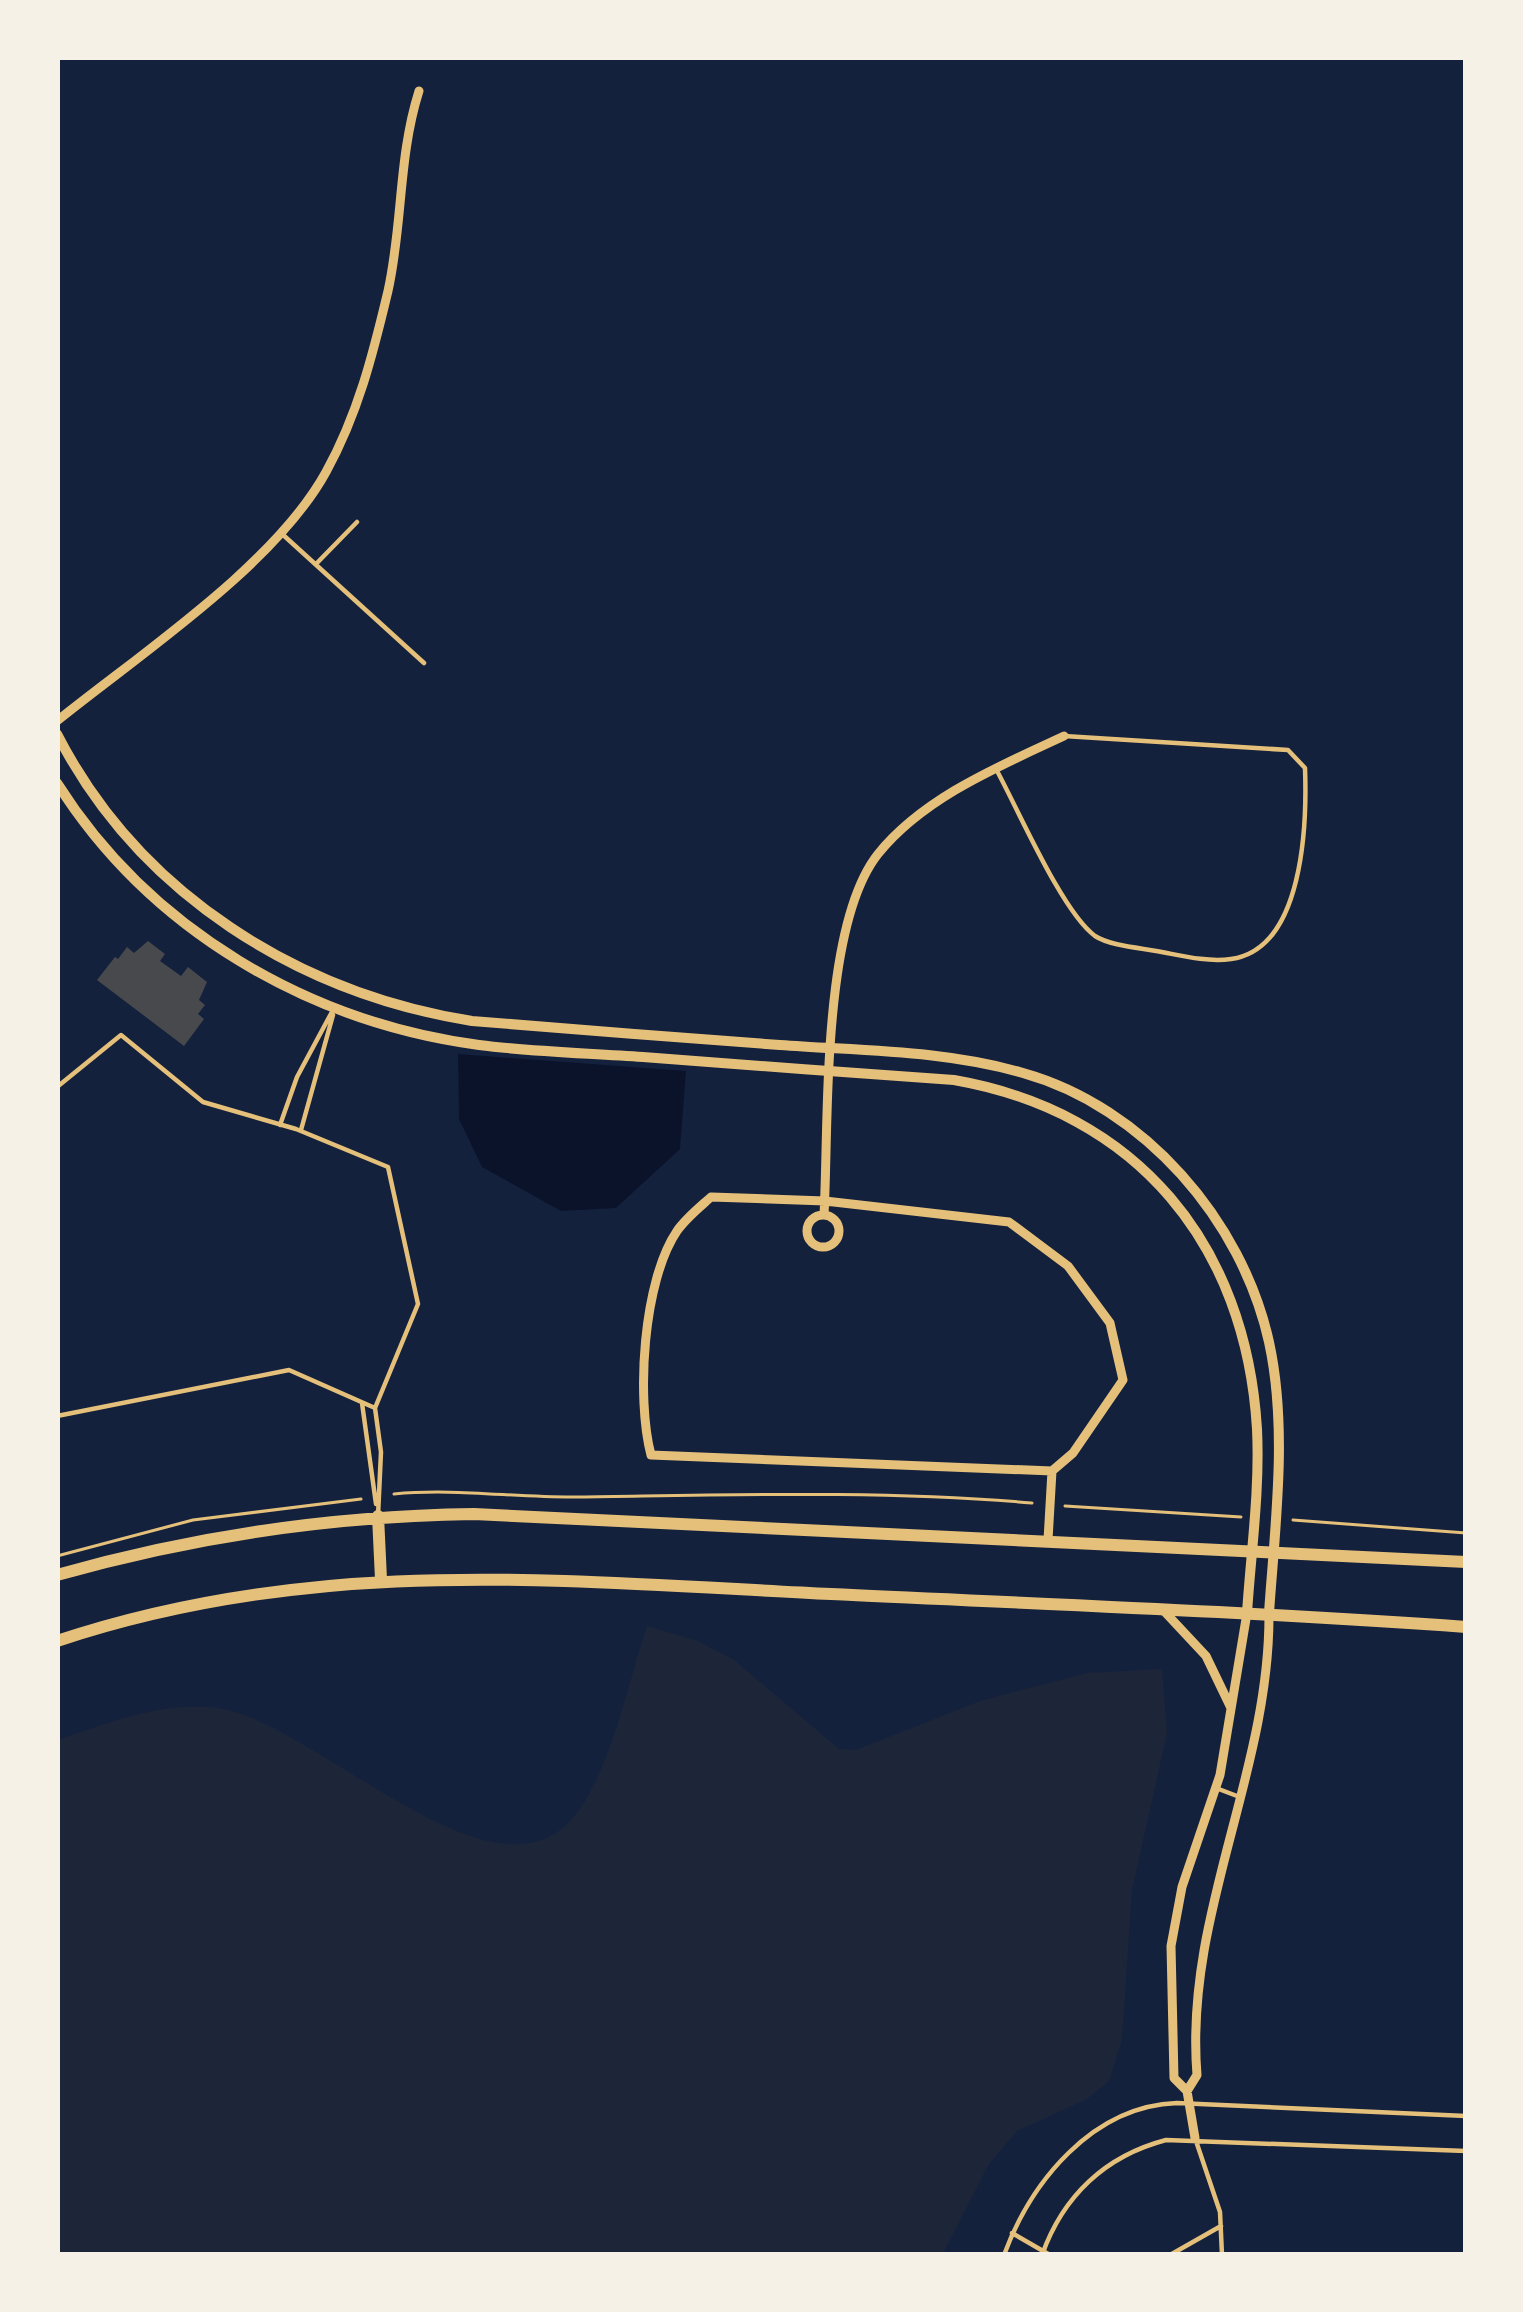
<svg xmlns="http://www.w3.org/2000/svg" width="1523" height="2312" font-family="'DM Sans',sans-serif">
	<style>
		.green { fill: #1d2539 }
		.water { fill: #0b132b }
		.building { fill: #48494c }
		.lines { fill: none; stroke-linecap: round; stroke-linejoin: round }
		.path { stroke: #e5c07b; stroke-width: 3 }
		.service { stroke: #e5c07b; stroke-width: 4.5 }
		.minor { stroke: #e5c07b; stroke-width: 9 }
		.tertiary { stroke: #e5c07b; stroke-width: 10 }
		.secondary { stroke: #e5c07b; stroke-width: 12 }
	</style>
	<rect width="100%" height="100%" fill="#14213d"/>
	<!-- green -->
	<path class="green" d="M647,1626L698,1641L734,1660L839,1749L856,1750L980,1701L1087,1673L1162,1669L1167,1733L1132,1890L1122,2039L1109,2081L1087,2099L1017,2131L989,2164L942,2255H57V1740C109,1723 161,1701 217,1708C309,1719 480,1900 564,1827C608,1788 628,1681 647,1626Z"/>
	<!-- water -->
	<path class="water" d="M458,1054L686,1071L680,1149L616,1208L561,1211L482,1167L459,1119Z"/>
	<!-- building -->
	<path class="building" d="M148,941L165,954L160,961L181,976L188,967L207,982L199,1000L205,1005L198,1014L204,1019L184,1046L97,980L115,957L118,959L127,947L134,953Z"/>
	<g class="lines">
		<!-- path -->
		<path class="path" d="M394,1494C456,1488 516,1498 579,1497C729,1495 881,1490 1032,1503
			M1065,1506L1241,1517
			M1293,1520L1466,1533
			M57,1556L193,1520L361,1499"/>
		<!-- service -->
		<path class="service" d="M281,533L424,663
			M316,564L357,522
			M996,769C1018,809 1062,912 1095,936C1112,947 1146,948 1167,953C1187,957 1210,962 1231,959C1304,949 1307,823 1305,768L1288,750L1064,736
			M57,1087L121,1035L203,1102L296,1129L388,1167L418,1304L375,1408L381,1452L378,1516
			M280,1125L297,1077L333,1010
			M301,1130L333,1015
			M362,1403L376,1504
			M57,1416L289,1370L375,1408
			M1216,1788L1237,1796
			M1195,2138L1220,2212L1222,2255
			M1012,2233L1050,2255
			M1004,2255C1031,2182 1092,2106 1177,2103L1466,2116
			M1042,2255C1063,2196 1105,2156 1166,2140L1466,2151
			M1170,2255L1221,2226"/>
		<!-- minor -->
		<path class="minor" d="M57,721C140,654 275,565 326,472C358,414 373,354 388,291C403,224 398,157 419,91
			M711,1197L825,1201L1009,1222L1068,1266L1110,1323L1123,1380L1073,1453L1052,1471L651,1455C636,1398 643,1281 677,1231C686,1218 700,1207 711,1197Z
			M824,1215C829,1122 821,926 878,854C924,797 1000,766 1064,736
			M807 1231a16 16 0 1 1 32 0a16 16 0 1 1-32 0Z
			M1048,1540L1052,1471
			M1163,1610L1206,1656L1231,1708
			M1187,2091L1197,2075C1184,1914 1270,1773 1269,1613
			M1195,2138L1187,2091L1174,2078L1171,1946L1182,1887L1220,1775L1247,1613"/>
		<!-- tertiary -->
		<path class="tertiary" d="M57,734C139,894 298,993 472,1021C575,1030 677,1037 780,1045C861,1051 944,1050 1023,1073C1144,1107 1242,1220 1269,1342C1288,1429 1275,1525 1269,1613
			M57,783C150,930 308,1022 479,1045C533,1052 588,1053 643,1057C747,1065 850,1073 954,1080C1137,1112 1246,1244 1257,1429C1260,1490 1251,1552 1247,1613"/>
		<!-- secondary -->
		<path class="secondary" d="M378,1516L381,1579
			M57,1575C194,1536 332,1516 474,1514L1466,1562
			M57,1641C318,1554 562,1581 831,1594C1043,1604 1254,1612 1466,1627"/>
	</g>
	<!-- border -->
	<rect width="1523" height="2312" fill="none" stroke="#f6f1e7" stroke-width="120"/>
</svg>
